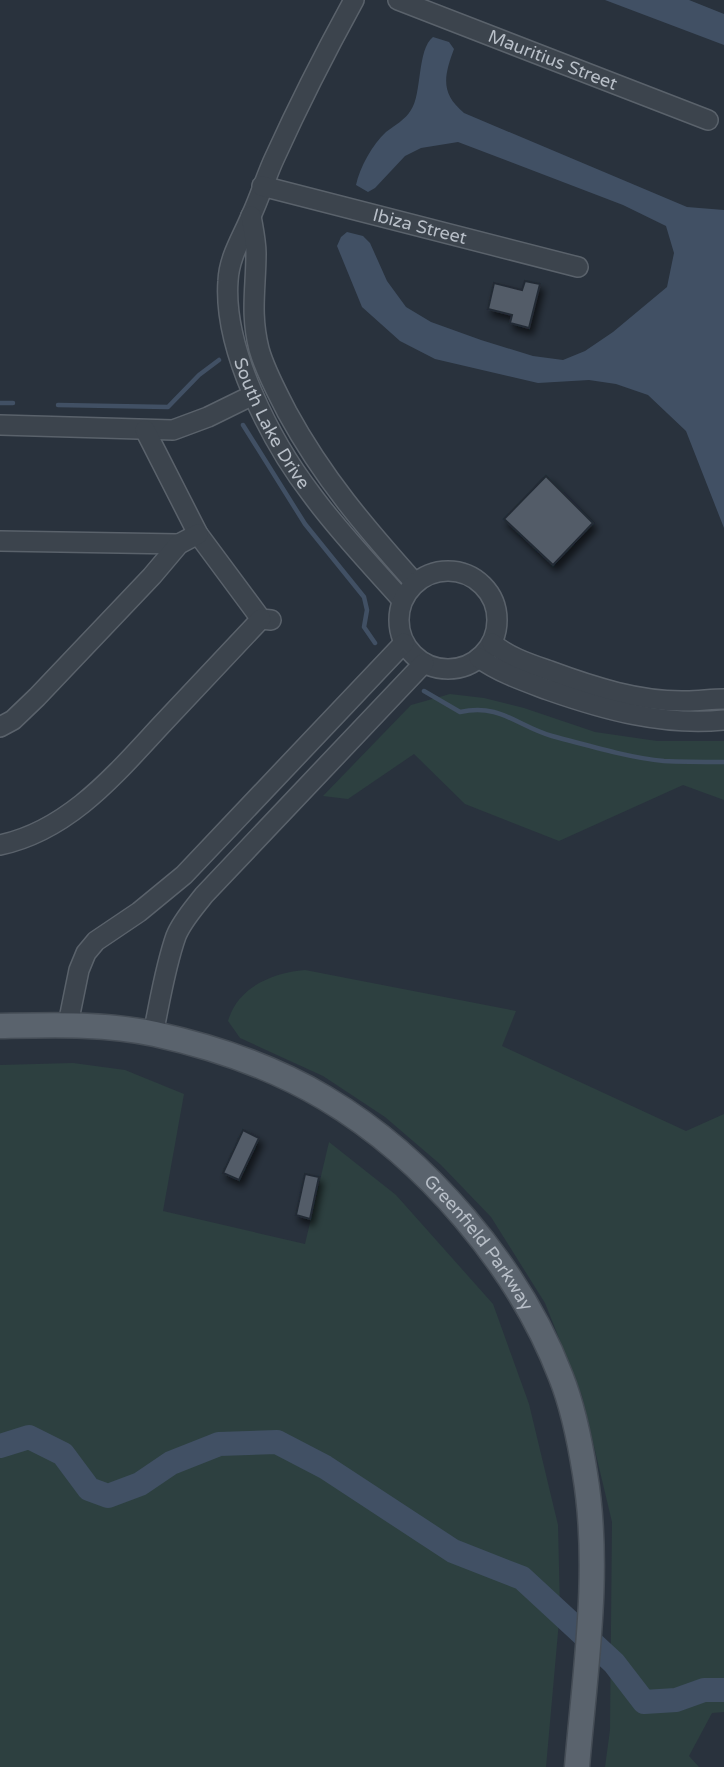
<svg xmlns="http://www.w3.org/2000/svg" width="724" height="1767" font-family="'Varela Round',sans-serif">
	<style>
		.green { fill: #2d4040 }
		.water { fill: #415064 }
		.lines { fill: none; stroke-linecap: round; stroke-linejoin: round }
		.stream { stroke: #415064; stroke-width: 4.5 }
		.river { stroke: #415064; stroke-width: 24 }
		.building { fill: #525b67; stroke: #232b34; stroke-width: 2; filter: url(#shadow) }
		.minor-casing { stroke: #5a626b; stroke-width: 22 }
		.major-casing { stroke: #454d56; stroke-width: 27 }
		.minor { stroke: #3c444d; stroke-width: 19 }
		.major { stroke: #5a636d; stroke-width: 24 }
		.labels { text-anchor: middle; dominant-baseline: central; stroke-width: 5; stroke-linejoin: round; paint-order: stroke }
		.street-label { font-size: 18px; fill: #b8bfc8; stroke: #212932 }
	</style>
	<defs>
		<filter id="shadow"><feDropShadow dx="3.5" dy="6" stdDeviation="3.5" flood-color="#0009"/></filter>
	</defs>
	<rect width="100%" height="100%" fill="#29323d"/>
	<!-- green -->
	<path class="green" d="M450,694L484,698L524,708L595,732L657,741H724V800L683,785L559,841L465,804L414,754L348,799L323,796L411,705Z
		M305,970L516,1011L502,1046L686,1131L724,1114V1712L712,1713L689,1756L699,1767H605L610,1730L612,1522L582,1396L545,1303L491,1217L441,1165L385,1117L323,1076L240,1038L228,1021C238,987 272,973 305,970Z
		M73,1063L125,1070L184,1094L163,1211L305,1244L329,1142L396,1195L493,1304L529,1404L558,1525L560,1610L546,1767H0V1065Z"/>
	<!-- water -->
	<path class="water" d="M605,0H689L724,14V45Z
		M433,37L449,42L454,49C444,76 440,93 464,113L687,207L724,210V528L686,431L648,395L616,384L589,380L538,383L435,359L400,341L362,307L337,246L341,237L347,232L363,236L370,243L387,281L406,307L431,322L481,340L533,356L563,360L585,351L613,332L667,287L674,253L666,226L623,205L458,142L421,148L405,156L375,188L368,192L356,185C360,167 372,145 386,132C394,126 406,119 411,110C422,95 417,49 433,37Z"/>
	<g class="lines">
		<!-- stream -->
		<path class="stream" d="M0,403H13
			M58,405L168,407L199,375L219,360
			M243,425L305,524L364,597L367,610L364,627L375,643
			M424,691L460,712C500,703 517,726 552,736C586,745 630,758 664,761C684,762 704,762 724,762"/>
		<!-- river -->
		<path class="river" d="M0,1446L29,1437L63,1454L89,1489L108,1496L140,1484L171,1463L219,1444L277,1442L325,1467L453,1551L522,1578L614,1663L644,1702L676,1700L704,1690H724"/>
	</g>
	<!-- building -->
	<path class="building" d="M525,281L540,284L529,328L510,323L512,315L488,309L494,283L522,290Z
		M546,476L593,523L553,565L504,519Z
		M243,1130L259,1138L239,1180L223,1173Z
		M305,1174L319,1177L310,1219L296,1215Z"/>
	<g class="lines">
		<defs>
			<g id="minor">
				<path id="s1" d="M354,0C326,51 299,104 275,157C266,176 260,197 251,216C242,238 229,257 228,281C223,349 271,442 312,495C339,532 372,566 402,600"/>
				<path id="s2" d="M398,0L708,120"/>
				<path id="s3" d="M262,186L578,267"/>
				<path d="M251,216C253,228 256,241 256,253C256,288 250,313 259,349C265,371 277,392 287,412C323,478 365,527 415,583"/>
				<path d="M0,425L173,430L208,417L253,395"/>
				<path d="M145,430L198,534L261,619L271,620"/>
				<path d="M0,541L179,544"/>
				<circle cx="448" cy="620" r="49"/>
				<path d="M492,643C508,657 530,664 550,671C593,687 640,702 686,701C699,701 711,699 724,699"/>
				<path d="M479,658C500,673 524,681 548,690C605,710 663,726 724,720"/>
				<path d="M0,727L13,720L37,697L152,576L179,544L198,534"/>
				<path d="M0,845C71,830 118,771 165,721C197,687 229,653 261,619"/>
				<path d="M68,1024L79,970L86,953L96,941L139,912L184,875L404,643"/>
				<path d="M153,1034C160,1001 165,967 176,936C182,921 194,908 204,895L424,663"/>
			</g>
			<g id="major">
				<path id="s4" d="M0,1026C51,1025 104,1023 155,1034C214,1047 273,1067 325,1098C426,1158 519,1267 561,1377C573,1407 580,1442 585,1474C601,1570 585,1671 577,1767"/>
			</g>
		</defs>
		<!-- minor casing -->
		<use href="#minor" class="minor-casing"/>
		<!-- major casing -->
		<use href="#major" class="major-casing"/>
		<!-- minor -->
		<use href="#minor" class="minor"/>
		<!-- major -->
		<use href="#major" class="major"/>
	</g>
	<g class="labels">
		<!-- street labels -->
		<g class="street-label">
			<text stroke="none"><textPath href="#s2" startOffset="166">Mauritius Street</textPath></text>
			<text stroke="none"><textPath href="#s3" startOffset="163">Ibiza Street</textPath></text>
			<text stroke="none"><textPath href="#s1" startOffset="460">South Lake Drive</textPath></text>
			<text stroke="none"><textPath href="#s4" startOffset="551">Greenfield Parkway</textPath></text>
		</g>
	</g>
</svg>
